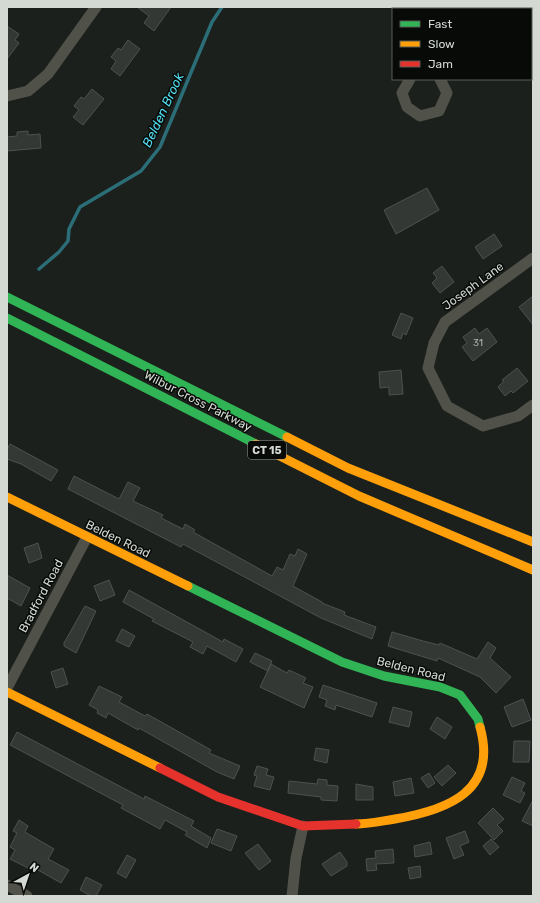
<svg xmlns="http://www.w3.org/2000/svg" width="540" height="903" font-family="Rubik,sans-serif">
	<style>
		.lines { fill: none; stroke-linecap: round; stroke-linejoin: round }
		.stream { stroke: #2b6e78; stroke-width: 3.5 }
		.building { fill: #333835; stroke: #4d514f }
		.street { stroke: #505148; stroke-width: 11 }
		.fast { stroke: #30b455; stroke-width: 9 }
		.slow { stroke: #ff9f0a; stroke-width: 9 }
		.jam { stroke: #e5322d; stroke-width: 9 }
		.labels { text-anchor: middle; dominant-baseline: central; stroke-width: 3; stroke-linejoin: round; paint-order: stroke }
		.number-label { font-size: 10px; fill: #acb1ac }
		.shield { fill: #070a07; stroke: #969b96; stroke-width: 1 }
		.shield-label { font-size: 11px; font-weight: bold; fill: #d4d9d3 }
		.street-label { font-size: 12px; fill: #d4d9d3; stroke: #070a07 }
		.water-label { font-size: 13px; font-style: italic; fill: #51def2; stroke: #070a07 }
	</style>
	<rect width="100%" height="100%" fill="#1c201c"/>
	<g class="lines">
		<!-- stream -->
		<path class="stream" d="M39,269L59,252L68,241L69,229L80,207L141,171L160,147L212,22L222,7"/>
	</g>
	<!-- building -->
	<path class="building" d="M137,7H171L154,31L144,23L149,16Z
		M7,26L19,34L15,40L19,43L7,59Z
		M128,40L140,49L120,76L111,69L116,61L111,57L118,48L121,50Z
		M92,89L104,99L83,125L73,117L79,110L74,106L81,97L84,99Z
		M28,131V135L40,134L41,148L7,151V137L17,136V132Z
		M427,188L439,210L396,234L384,210Z
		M494,234L502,246L483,259L475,247Z
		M442,266L454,282L440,293L432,283L437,278L433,273Z
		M533,296V325L519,307Z
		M401,313L413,318L406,335L403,333L401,339L392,335Z
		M475,328L479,334L487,328L497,342L473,361L462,347L467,343L463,337Z
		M517,368L528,381L513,393L511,391L505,396L498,387L504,381L502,380Z
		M401,370L403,394L389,395V387L380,388L379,372Z
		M10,444L58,470L51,481L21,464L7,459V450Z
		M74,476L119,499L128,482L140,488L133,501L163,515L161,518L183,529L185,524L195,530L193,532L272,576L277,567L283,570L290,554L295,556L298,549L307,554L293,586L322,602V603L345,612L344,615L376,627L372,639L321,618L183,544L181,547L68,489Z
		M38,543L42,558L29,563L24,548Z
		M7,575L30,588L21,606L7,598Z
		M109,580L115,595L100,601L94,586Z
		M129,590L223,642L224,639L243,649L236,662L207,646L203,654L190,647L193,642L152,621L154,619L123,602Z
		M85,606L96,611L76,653L64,646V643Z
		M122,629L135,636L129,647L116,641Z
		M392,632L423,641L439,645L440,643L477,659L488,642L496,648L490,658L511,677L496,693L480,677L438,658L437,661L388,646Z
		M255,653L272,661L268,671L250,662Z
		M271,664L287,673L289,670L306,678L303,683L313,687L304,708L260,687Z
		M63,668L68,684L56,688L51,672Z
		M323,685L377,703L372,717L336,705L335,710L325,706L327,700L319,697Z
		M99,686L122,697L119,702L145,716L147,714L211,750L209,753L240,766L234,779L217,772L139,728L138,730L108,713L106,718L97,713L98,710L89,705Z
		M523,699L531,720L512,727L504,707Z
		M393,707L412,712L409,727L389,722Z
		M437,717L452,727L445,739L430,729Z
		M17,732L144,799L145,796L194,821L191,826L211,838L207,848L185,835L187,832L165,820L160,829L121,808L123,805L10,745Z
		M514,741H530L529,762H513Z
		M316,748L329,750L327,763L314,760Z
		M448,765L456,773L442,786L434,777Z
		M257,766L268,769L266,775L274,777L270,790L254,786L257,776L254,775Z
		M429,773L435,783L428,788L421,778Z
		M512,777L525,783L521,791L525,793L520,803L503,795Z
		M411,778L414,793L395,796L393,782Z
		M318,779L327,780V785L338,786L337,801L321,800V797L288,793L289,781L317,784Z
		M356,784L373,787V800H356Z
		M533,800V826L522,821Z
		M493,808L504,819L497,825L503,831L494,840L478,823Z
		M19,820L28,826L25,832L54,849L48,859L69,870L61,883L31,866L30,869L10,859L15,850L10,847L17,833L13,831Z
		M217,829L237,836L231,851L211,843Z
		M465,831L469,842L460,846L464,855L454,859L446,838Z
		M491,839L499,847L490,855L483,846Z
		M430,842L432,854L415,857L414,846Z
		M258,844L271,861L259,870L245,853Z
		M393,849L394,863L376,864L377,870L367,871L366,859L376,858L375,851Z
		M340,852L347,862V866L331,876L322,864Z
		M127,855L136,860L126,878L117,873Z
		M420,866L421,877L410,879L408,868Z
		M86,877L102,885L96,896H91L80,890Z"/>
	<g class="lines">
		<!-- street -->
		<path class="street" d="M531,11L533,9
			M410,79L402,93L407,107L420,116L439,111L447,93L440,79
			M7,96L28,91L48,74L96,7
			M533,258L445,322L434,343L428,368L447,406L483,426L518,416L533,405
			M7,688L87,537
			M7,885L27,896
			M292,896L296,858L303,826"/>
		<!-- fast -->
		<path class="fast" d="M7,297L287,437
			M7,318L256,444
			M188,586L342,662L384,676L440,687L460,695L478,719L480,727"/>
		<!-- slow -->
		<path class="slow" d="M287,437L348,468L533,542
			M256,444L359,496L533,570
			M7,497L188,586
			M7,692L160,768
			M356,824C369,824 382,821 395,819C448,810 498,791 480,727"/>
		<!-- jam -->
		<path class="jam" d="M160,768L218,797L303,826L356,824"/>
	</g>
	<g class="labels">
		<!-- number labels -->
		<g class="number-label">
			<text x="478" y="343">31</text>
		</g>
		<!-- shield labels -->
		<rect class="shield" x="248" y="441" width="38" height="18" rx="3"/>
		<g class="shield-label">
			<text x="267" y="450">CT 15</text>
		</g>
		<!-- street labels -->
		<g class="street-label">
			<text transform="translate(473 286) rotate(-36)">Joseph Lane</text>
			<text transform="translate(198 401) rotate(27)">Wilbur Cross Parkway</text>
			<text transform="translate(118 539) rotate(26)">Belden Road</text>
			<text transform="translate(41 596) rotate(-62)">Bradford Road</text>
			<text transform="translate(411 669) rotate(14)">Belden Road</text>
		</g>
		<!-- water labels -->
		<g class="water-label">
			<text transform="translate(163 110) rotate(-65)">Belden Brook</text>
		</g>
	</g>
	<!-- border -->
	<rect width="540" height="903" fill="none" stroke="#d4d9d3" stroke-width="16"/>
	<!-- legend -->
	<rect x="392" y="8" width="140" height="72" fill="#070a07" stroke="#595d59"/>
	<rect x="400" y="21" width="20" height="6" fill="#30b455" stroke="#595d59"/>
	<text x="428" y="28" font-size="12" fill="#d4d9d3">Fast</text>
	<rect x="400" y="41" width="20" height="6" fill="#ff9f0a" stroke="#595d59"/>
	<text x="428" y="48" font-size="12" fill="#d4d9d3">Slow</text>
	<rect x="400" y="61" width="20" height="6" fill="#e5322d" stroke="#595d59"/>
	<text x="428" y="68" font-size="12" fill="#d4d9d3">Jam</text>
	<!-- north arrow -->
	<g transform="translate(28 875) rotate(40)" stroke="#070a07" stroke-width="3" paint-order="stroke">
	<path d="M0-3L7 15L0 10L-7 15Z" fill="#d4d9d3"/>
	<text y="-6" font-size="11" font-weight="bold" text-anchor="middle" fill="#d4d9d3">N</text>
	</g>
</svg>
